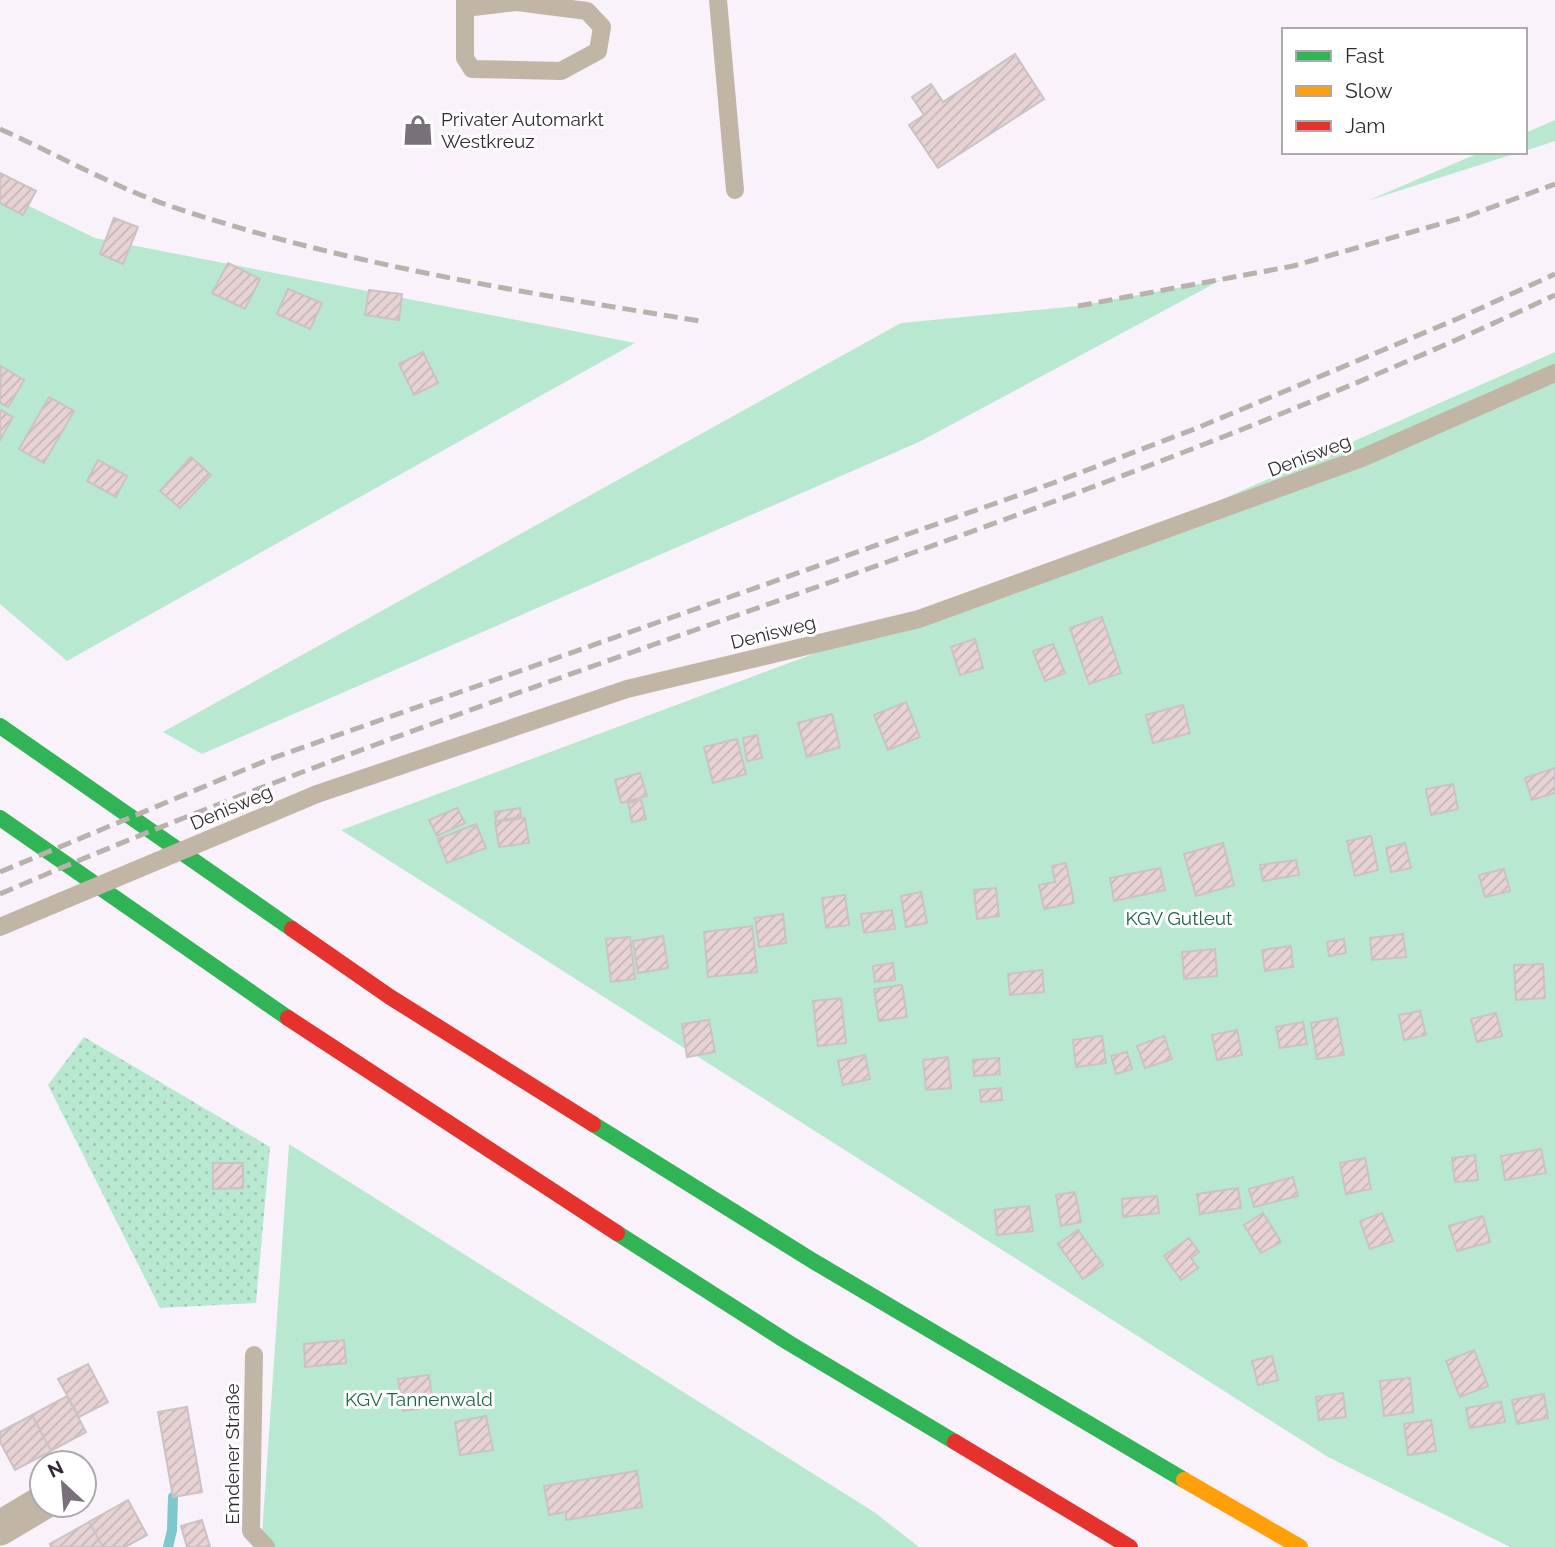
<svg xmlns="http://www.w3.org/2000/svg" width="1555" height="1547" font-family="Raleway,sans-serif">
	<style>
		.green { fill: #b9e8d0 }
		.park { fill: url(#park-dots) }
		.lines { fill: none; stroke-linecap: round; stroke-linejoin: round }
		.stream { stroke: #7dc7ce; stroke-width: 10 }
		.building { fill: url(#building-hatch); stroke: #cac2c5; stroke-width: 2 }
		.lane { stroke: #c1b6a6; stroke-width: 18 }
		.street { stroke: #c1b6a6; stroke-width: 35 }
		.fast { stroke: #30b455; stroke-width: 16 }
		.slow { stroke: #ff9f0a; stroke-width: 16 }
		.jam { stroke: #e5322d; stroke-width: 16 }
		.rail { stroke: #b9b1ac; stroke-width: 5; stroke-dasharray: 14 7; stroke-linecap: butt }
		.lane-bridge { stroke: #c1b6a6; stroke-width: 18 }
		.labels { text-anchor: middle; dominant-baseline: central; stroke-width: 6; stroke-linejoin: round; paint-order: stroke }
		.poi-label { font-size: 19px; fill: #322b33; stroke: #fff; text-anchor: start }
		.street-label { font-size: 19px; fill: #322b33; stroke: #fff }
		.park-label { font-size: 19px; fill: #1d6744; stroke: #fff }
	</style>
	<defs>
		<pattern id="park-dots" width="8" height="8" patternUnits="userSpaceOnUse" patternTransform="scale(1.75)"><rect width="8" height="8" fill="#b9e8d0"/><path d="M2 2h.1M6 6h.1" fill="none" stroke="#a0c7b3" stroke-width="1.8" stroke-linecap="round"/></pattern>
		<pattern id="building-hatch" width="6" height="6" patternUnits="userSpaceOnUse" patternTransform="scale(1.75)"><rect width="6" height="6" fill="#e7d3d3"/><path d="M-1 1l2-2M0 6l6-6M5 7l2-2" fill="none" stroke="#c7b5b6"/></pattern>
	</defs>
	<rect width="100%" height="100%" fill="#faf2fb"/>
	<!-- green -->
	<path class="green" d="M1555,120V141L1525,151V133Z
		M1481,152H1520L1367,201Z
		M0,192L95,238L635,343L67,661L0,604Z
		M1221,280L919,442L202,754L163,732L901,323L1078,306Z
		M1555,352V1547H1510L1328,1457L341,830L1189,514Z
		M289,1144L874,1512L919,1547H271L262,1535Z"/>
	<!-- park -->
	<path class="park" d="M84,1037L270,1147L256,1303L160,1308L48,1085Z"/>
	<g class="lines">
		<!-- stream -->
		<path class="stream" d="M168,1547L172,1530L173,1497"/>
	</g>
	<!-- building -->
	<path class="building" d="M1015,54L1044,99L938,168L909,125L924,115L912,97L931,84L943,102Z
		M0,173L36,191L23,215L0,203Z
		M114,218L138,227L123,264L100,254Z
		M228,263L260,279L245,309L212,293Z
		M288,289L322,303L310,329L277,314Z
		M369,290L402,294L399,320L365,315Z
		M423,352L438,383L414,395L399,364Z
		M1,366L24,380L8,407L0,403Z
		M49,397L74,411L44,463L19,449Z
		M0,410L13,417L0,440Z
		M191,457L211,475L180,508L160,491Z
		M98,460L127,476L116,497L87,481Z
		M1102,617L1121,673L1089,684L1070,628Z
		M975,639L983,668L960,675L951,647Z
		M1053,644L1065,673L1045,681L1033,651Z
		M906,702L920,737L888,750L874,715Z
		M1183,705L1190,733L1153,743L1146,715Z
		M832,714L840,747L807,757L798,723Z
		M757,735L762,758L747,761L743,738Z
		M737,739L746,774L713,783L704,747Z
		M1555,768V793L1532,800L1525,778Z
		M640,773L647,796L621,803L615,780Z
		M1453,784L1458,809L1431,815L1426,789Z
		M641,800L646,819L632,822L628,803Z
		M457,808L465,823L437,836L429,820Z
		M520,808L521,817L496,821L495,812Z
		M525,818L529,843L499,847L495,822Z
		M476,824L486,848L447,863L438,839Z
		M1371,836L1378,870L1355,876L1347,841Z
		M1223,843L1234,885L1196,896L1184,854Z
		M1405,843L1411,868L1391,872L1386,848Z
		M1296,860L1299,875L1263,881L1260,865Z
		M1066,863L1074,903L1044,909L1039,885L1055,882L1052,866Z
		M1160,868L1165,890L1114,901L1110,878Z
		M1504,869L1510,891L1485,897L1479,875Z
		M996,888L999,916L977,919L974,890Z
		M921,892L927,923L906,927L901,896Z
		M845,895L849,925L826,928L822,898Z
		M892,910L895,929L864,933L861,914Z
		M783,914L786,943L759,947L755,918Z
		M752,926L757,972L708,977L704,932Z
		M1403,934L1406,957L1372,960L1370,938Z
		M663,936L668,968L638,973L633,941Z
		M630,937L635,979L611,982L606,939Z
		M1344,939L1346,953L1329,956L1327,942Z
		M1291,946L1293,967L1265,971L1262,950Z
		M1215,949L1217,976L1184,979L1182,952Z
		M893,963L895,980L875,982L873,966Z
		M1543,964L1545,998L1516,1000L1514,965Z
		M1042,970L1044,992L1010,995L1008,974Z
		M902,985L907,1017L879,1021L874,989Z
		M841,998L846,1043L818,1046L813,1001Z
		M1420,1011L1426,1035L1404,1040L1399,1015Z
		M1496,1013L1502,1036L1477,1042L1471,1019Z
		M1337,1018L1344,1055L1317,1059L1311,1023Z
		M709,1020L715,1052L687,1057L682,1024Z
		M1303,1022L1307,1044L1280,1048L1276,1027Z
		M1237,1030L1242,1055L1217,1060L1212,1035Z
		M1102,1036L1106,1063L1076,1067L1073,1040Z
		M1164,1036L1172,1059L1145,1068L1137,1046Z
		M1127,1052L1132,1069L1116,1074L1111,1056Z
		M865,1055L870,1079L843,1085L838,1061Z
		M948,1057L951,1088L926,1090L923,1060Z
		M999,1058L1000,1074L974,1076L973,1060Z
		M1001,1088L1002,1100L981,1102L980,1090Z
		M1541,1149L1546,1173L1505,1180L1501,1156Z
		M1475,1155L1478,1180L1455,1182L1452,1158Z
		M1365,1158L1371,1189L1346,1194L1340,1163Z
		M213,1163H243V1188L213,1189Z
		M1293,1177L1298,1196L1254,1207L1249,1189Z
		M1238,1188L1241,1208L1200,1214L1197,1194Z
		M1075,1192L1081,1222L1061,1226L1056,1195Z
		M1157,1196L1159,1213L1123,1217L1122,1199Z
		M1029,1206L1033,1231L997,1235L995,1210Z
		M1263,1213L1281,1242L1261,1253L1244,1225Z
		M1382,1213L1393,1241L1370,1249L1360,1221Z
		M1483,1216L1490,1242L1457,1251L1449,1226Z
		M1078,1230L1103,1265L1083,1279L1058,1244Z
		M1189,1238L1199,1252L1191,1258L1198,1268L1181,1280L1164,1256Z
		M344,1340L346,1363L305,1367L304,1344Z
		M1474,1350L1488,1386L1460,1397L1446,1361Z
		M1272,1356L1278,1380L1258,1385L1252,1361Z
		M88,1364L108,1402L79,1417L58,1379Z
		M429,1375L433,1407L403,1411L398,1379Z
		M1410,1378L1413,1412L1384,1416L1380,1381Z
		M1343,1393L1346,1417L1319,1420L1316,1397Z
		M1544,1394L1548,1418L1517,1424L1512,1400Z
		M67,1396L86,1432L51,1451L32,1415Z
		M1501,1402L1505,1422L1470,1428L1466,1408Z
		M187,1407L202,1492L173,1497L158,1412Z
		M32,1415L51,1451L15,1470L0,1442V1432Z
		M486,1416L493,1450L460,1455L455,1422Z
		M1431,1420L1436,1451L1408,1455L1404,1424Z
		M637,1471L642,1507L566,1520V1512L549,1515L544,1486Z
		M128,1500L147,1535L125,1547H103L89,1522Z
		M202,1520L210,1547H187L181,1526Z
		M89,1522L103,1547H51L50,1544Z"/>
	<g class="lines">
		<!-- lane -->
		<path class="lane" d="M718,0L735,190
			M465,8L517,2L587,11L602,27L598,51L561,71L472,69L465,58V0
			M317,794L627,689L919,619L1362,458L1555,373
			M254,1355L251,1531L266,1547"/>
		<!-- street -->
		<path class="street" d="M0,1528L42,1503"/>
		<!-- fast -->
		<path class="fast" d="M0,726L292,929
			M0,818L288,1018
			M593,1124L813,1261L1184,1480
			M617,1233L789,1343L955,1442"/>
		<!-- slow -->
		<path class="slow" d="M1184,1480L1300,1547"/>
		<!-- jam -->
		<path class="jam" d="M292,929L390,997L593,1124
			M288,1018L617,1233
			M955,1442L1130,1547"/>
		<!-- rail -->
		<path class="rail" d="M0,129C56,154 112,186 170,206C341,264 522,292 700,321
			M1078,306L1293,266L1468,216L1555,184
			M0,872L270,759L1053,483L1197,428L1457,319L1555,274
			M0,894C510,673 1051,531 1555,295"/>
		<!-- lane-bridge -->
		<path class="lane-bridge" d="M0,927L317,794"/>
	</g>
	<!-- icons -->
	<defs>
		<symbol id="shop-bare" viewBox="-9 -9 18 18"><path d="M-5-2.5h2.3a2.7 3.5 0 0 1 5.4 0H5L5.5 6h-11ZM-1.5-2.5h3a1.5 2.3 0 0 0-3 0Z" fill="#787179" stroke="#fff" stroke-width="2.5" paint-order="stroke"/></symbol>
	</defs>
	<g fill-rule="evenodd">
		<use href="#shop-bare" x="396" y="108" width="44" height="44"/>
	</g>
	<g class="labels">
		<!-- poi labels -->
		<g class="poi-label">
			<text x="441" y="119">Privater Automarkt<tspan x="441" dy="22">Westkreuz</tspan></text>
		</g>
		<!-- street labels -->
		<g class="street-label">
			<text transform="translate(1309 455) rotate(-21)">Denisweg</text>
			<text transform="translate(773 632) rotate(-14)">Denisweg</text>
			<text transform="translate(231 807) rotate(-23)">Denisweg</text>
			<text transform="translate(232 1454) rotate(-90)">Emdener Straße</text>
		</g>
		<!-- park labels -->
		<g class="park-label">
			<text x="1179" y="918">KGV Gutleut</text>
			<text x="419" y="1399">KGV Tannenwald</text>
		</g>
	</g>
	<!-- legend -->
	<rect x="1282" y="28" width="245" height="126" fill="#ffffff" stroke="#adaaad" stroke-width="2"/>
	<rect x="1296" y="51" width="35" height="10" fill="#30b455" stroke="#adaaad" stroke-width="2"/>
	<text x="1345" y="63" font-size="21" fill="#322b33">Fast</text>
	<rect x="1296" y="86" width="35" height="10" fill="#ff9f0a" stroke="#adaaad" stroke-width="2"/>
	<text x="1345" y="98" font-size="21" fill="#322b33">Slow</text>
	<rect x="1296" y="121" width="35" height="10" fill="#e5322d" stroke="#adaaad" stroke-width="2"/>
	<text x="1345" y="133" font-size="21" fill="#322b33">Jam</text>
	<!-- north arrow -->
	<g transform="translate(63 1484) rotate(334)"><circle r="33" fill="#ffffff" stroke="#adaaad" stroke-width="2"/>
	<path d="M0-5L12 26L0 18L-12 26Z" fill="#787179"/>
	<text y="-10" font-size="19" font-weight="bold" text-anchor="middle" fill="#322b33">N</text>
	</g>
</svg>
